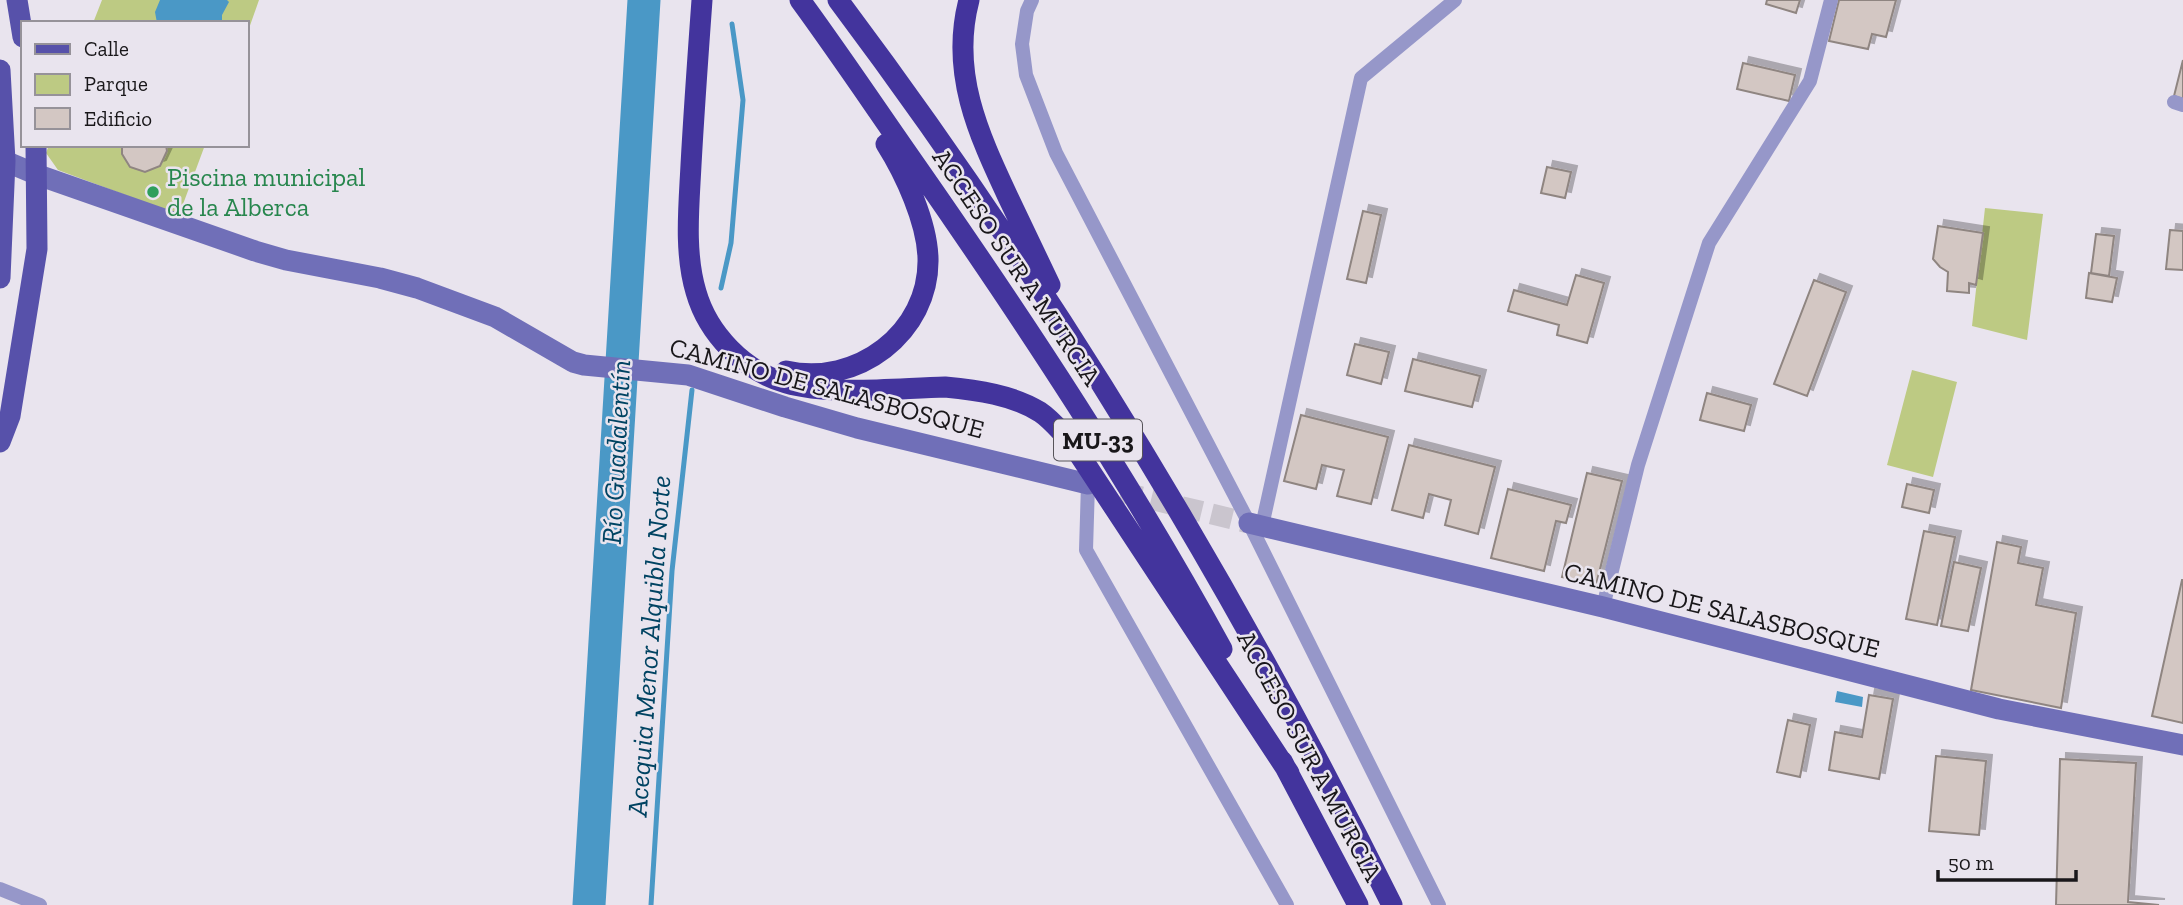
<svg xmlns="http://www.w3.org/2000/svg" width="2183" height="905" font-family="'Zilla Slab',serif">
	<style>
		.green { fill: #bdca83 }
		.water { fill: #4a98c6 }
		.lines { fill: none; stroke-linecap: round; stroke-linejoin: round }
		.stream { stroke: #4a98c6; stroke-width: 5 }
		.river { stroke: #4a98c6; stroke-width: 33 }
		.building { fill: #d3c7c3; stroke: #8f8581; stroke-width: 2; filter: url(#shadow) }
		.secondary-tunnel { stroke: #cac5ce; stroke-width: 21; stroke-dasharray: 21 10; stroke-linecap: butt }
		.street { stroke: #9697c9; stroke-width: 14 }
		.secondary { stroke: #706fb8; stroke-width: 21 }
		.primary { stroke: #5751aa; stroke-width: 21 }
		.highway { stroke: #43349d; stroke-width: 21 }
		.leisure-dot { fill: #2e9e5b; stroke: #e9e4ee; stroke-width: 2.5 }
		.labels { text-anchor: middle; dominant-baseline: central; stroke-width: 5; stroke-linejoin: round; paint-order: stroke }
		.shield { fill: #e9e4ee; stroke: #57545a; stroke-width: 2 }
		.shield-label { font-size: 24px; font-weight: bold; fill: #19171a }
		.leisure-label { font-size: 26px; fill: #27864d; stroke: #e9e4ee; text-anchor: start }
		.street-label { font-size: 26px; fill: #19171a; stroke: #e9e4ee }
		.water-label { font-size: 28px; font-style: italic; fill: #004362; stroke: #e9e4ee }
	</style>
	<defs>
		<filter id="shadow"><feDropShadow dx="6" dy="-6" stdDeviation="0" flood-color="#0004"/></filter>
	</defs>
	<rect width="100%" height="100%" fill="#e9e4ee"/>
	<!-- green -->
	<path class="green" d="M102,0H259L247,34V23H93Z
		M49,145H205L179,215L58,170L46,153Z
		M1985,208L2043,214L2027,340L1972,326Z
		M1912,370L1957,382L1933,477L1887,465Z"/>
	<!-- water -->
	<path class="water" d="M160,0H227L229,2L222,15V23H157L155,12Z
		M1837,691L1863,697L1862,707L1835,702Z"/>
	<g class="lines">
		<!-- stream -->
		<path class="stream" d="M721,288L731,243L743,100L732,24
			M651,905L672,571L692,390"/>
		<!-- river -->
		<path class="river" d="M589,905L644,0"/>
	</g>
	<!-- building -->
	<path class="building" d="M1767,0H1800L1796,13L1766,4Z
		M1839,0H1896L1886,37L1872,34L1868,49L1829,41Z
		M2183,60V99L2174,96Z
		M1743,63L1795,75L1789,101L1737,89Z
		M122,145H166L167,151L160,166L145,172L130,167L122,154Z
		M1547,167L1571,172L1565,198L1541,193Z
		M1363,211L1381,215L1366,283L1347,279Z
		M1938,226L1983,233L1976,285L1969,283V293L1947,291L1948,272L1940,267L1933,259Z
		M2170,230L2183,231V270L2166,269Z
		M2096,234L2114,236L2109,276L2091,273Z
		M2089,273L2117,278L2112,302L2086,298Z
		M1576,275L1604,283L1587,343L1557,335L1559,325L1508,311L1514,290L1567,305Z
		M1814,280L1846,292L1807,396L1774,384Z
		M1355,344L1389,352L1381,384L1347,375Z
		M1413,359L1480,376L1472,407L1405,391Z
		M1707,393L1751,405L1744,431L1700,420Z
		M1301,415L1388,437L1371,504L1337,496L1344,470L1322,465L1316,489L1284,481Z
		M1409,445L1495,467L1478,534L1445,525L1451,500L1429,494L1423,518L1392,510Z
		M1587,473L1622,481L1596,585L1562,577Z
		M1907,484L1934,490L1929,513L1902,507Z
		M1508,489L1571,505L1566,523L1556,521L1544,571L1491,558Z
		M1924,531L1955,537L1937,625L1906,619Z
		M1997,542L2021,547L2018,563L2043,568L2036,605L2076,613L2061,708L1971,690Z
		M1954,562L1981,568L1968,631L1941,626Z
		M2182,580H2183V723L2152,716Z
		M1869,695L1893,699L1879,779L1829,770L1835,732L1862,737Z
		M1788,720L1810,725L1800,777L1777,772Z
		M1936,756L1986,761L1979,835L1929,831Z
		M2060,759L2136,763L2128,902L2159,905H2056Z"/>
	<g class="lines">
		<!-- secondary-tunnel -->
		<path class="secondary-tunnel" d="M1121,492L1249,523"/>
		<!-- street -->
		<path class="street" d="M1032,0L1027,11L1022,44L1026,75L1056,153L1249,523L1439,905
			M2174,102L2183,105
			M1088,484L1086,550L1287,905
			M1262,526L1361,78L1455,0
			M1603,607L1638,465L1709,243L1810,81L1831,0
			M0,889L40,905"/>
		<!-- secondary -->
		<path class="secondary" d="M0,159L38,175L255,251L286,260L380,278L417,288L495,317L573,362L584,365L688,375L785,407L857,428L1088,484
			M1249,523L1603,607L1999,709L2183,745"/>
		<!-- primary -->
		<path class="primary" d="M17,0L23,37
			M0,70L5,161L0,278
			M0,442L10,416L37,249L36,145"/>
		<!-- highway -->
		<path class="highway" d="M702,0C698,55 694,110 691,165C689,206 684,252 696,292C708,334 744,371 786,383C831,396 898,388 945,387C977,390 1013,395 1040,412C1052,420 1061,432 1071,442L1289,773
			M800,0C841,56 879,113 919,170C1027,325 1131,483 1222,649
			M838,0C1051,284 1235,588 1392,905
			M969,0C950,72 978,133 1008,197C1022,226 1036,256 1050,285
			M786,371C856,387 930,333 928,258C927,222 905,174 886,144
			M1282,761L1358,905"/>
	</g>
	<!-- markers -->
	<circle class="leisure-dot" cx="153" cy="192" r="7"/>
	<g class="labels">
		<!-- shield labels -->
		<rect class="shield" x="1054" y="419.5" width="88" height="41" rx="5"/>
		<g class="shield-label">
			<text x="1098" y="440">MU-33</text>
		</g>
		<!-- leisure labels -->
		<g class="leisure-label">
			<text x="167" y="177">Piscina municipal<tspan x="167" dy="30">de la Alberca</tspan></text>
		</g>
		<!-- street labels -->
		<g class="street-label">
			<text transform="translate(1017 267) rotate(56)">ACCESO SUR A MURCIA</text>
			<text transform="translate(827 388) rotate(15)">CAMINO DE SALASBOSQUE</text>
			<text transform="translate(1722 610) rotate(14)">CAMINO DE SALASBOSQUE</text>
			<text transform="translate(1310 756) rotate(62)">ACCESO SUR A MURCIA</text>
		</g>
		<!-- water labels -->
		<g class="water-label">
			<text transform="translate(616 452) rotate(-87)">Río Guadalentín</text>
			<text transform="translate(649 646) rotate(-86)">Acequia Menor Alquibla Norte</text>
		</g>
	</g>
	<!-- legend -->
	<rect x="21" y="21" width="228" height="126" fill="#e9e4ee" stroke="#969299" stroke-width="2"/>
	<rect x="35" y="44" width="35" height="10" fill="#5751aa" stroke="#969299" stroke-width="2"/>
	<text x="84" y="56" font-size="21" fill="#19171a">Calle</text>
	<rect x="35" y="74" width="35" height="21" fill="#bdca83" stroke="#969299" stroke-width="2"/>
	<text x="84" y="91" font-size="21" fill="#19171a">Parque</text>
	<rect x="35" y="108" width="35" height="21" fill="#d3c7c3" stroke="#969299" stroke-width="2"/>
	<text x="84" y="126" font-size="21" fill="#19171a">Edificio</text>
	<!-- scale -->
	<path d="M1938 870v10h138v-10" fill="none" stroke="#19171a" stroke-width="3.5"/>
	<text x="1948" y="870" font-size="21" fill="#19171a" stroke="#e9e4ee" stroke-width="5" paint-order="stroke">50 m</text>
</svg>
